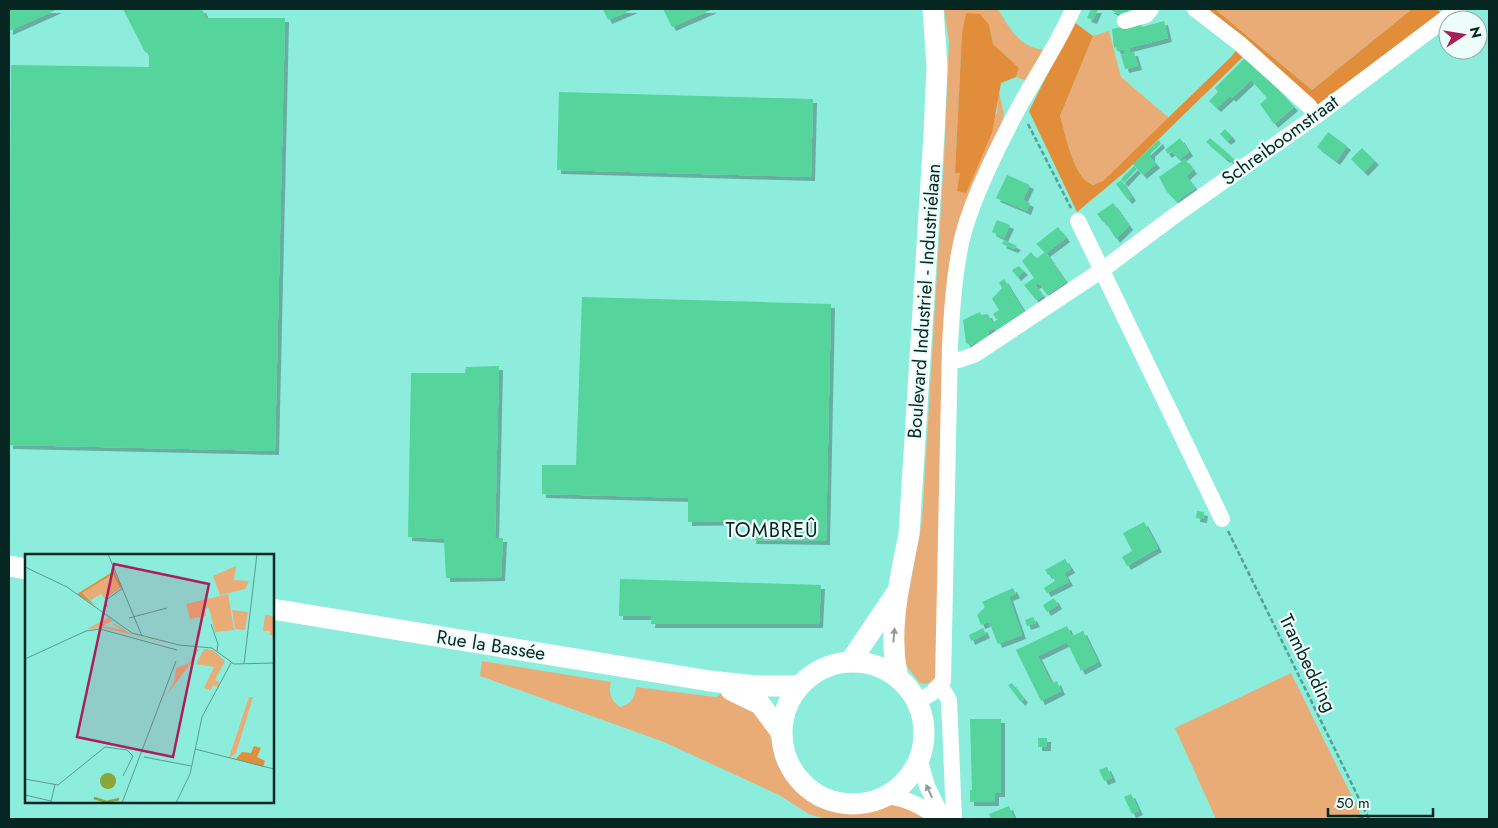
<svg xmlns="http://www.w3.org/2000/svg" width="1498" height="828" font-family="Jost,sans-serif">
	<style>
		.green { fill: #eaac76 }
		.forest { fill: #e18d3a }
		.building { fill: #54d49c; filter: url(#shadow) }
		.lines { fill: none; stroke-linecap: round; stroke-linejoin: round }
		.path { stroke: #579f92; stroke-width: 2.5; stroke-dasharray: 5 2.5; stroke-linecap: butt }
		.minor { stroke: #fff; stroke-width: 16 }
		.major { stroke: #fff; stroke-width: 21 }
		.oneway { fill: #8f9d9b }
		.labels { text-anchor: middle; dominant-baseline: central; stroke-width: 4.5; stroke-linejoin: round; paint-order: stroke }
		.street-label { font-size: 19px; fill: #062621; stroke: #ecfdfa }
		.neighbourhood-label { font-size: 20px; letter-spacing: 1px; fill: #062621; stroke: #ecfdfa }
		.inset-river { fill: none; stroke: #8ba536; stroke-width: 2.5 }
		.inset-road { fill: none; stroke: #569d91; stroke-width: 1 }
		.view { fill: #ac1e5a; fill-opacity: 0.15; stroke: #ac1e5a; stroke-width: 2.5 }
		.inset-edge { fill: none; stroke: #062621; stroke-width: 2.5 }
	</style>
	<defs>
		<filter id="shadow"><feDropShadow dx="4" dy="4" stdDeviation="0" flood-color="#0004"/></filter>
	</defs>
	<rect width="100%" height="100%" fill="#8ceddc"/>
	<!-- green -->
	<path class="green" d="M944,9H998C1011,31 1021,50 1049,50L1034,78L1024,80L1016,77L1019,68L993,44L989,25L962,34L955,173L997,113L999,92L1004,114L1001,126L960,225L935,680L927,684L920,683L905,664L901,653L904,599L910,586L922,521L944,159L949,42Z
		M1215,9H1412L1312,90Z
		M1109,31L1121,77L1169,118L1103,181L1093,185C1073,178 1066,135 1060,116L1093,36Z
		M482,661L611,682C608,694 611,700 620,707C632,703 634,699 636,687L716,697L721,694L747,702L767,721L775,759L780,769L795,789L815,806L851,813L865,812L893,803L902,804L930,819H826L809,814L779,795L664,742L480,676Z
		M1291,673L1363,819H1216L1175,728Z"/>
	<!-- forest -->
	<path class="forest" d="M1204,9H1215L1312,90L1412,9H1437L1441,13L1319,107Z
		M966,13L980,14L989,25L993,44L1019,68L1016,77L1001,83L992,133L966,193L957,191L960,173H955L962,34Z
		M1074,22L1093,36L1060,116C1066,135 1073,178 1093,185L1103,181L1232,56L1238,47L1247,53L1125,172L1077,212L1029,111Z"/>
	<!-- building -->
	<path class="building" d="M9,9H58L9,31Z
		M123,9H202L206,18H285L275,451L9,445L11,65L149,67V54L145,52Z
		M603,9H634L608,20Z
		M663,9H713L672,27Z
		M1091,9H1098L1093,20L1087,18Z
		M1109,9H1130L1125,17Z
		M1164,21L1168,38L1129,48L1130,52H1134L1138,66L1125,69L1121,55L1125,54L1124,49L1117,51L1116,47L1114,48L1112,29L1141,23L1142,27Z
		M1245,58L1251,59L1294,107L1274,124L1260,104L1267,98L1251,80L1232,98L1230,96L1217,108L1209,101L1218,92L1215,88Z
		M559,92L813,99L811,177L557,170Z
		M1225,129L1232,137L1227,141L1220,134Z
		M1328,132L1347,146L1336,161L1317,147Z
		M1180,138L1189,152L1179,160L1172,151L1168,154L1165,150Z
		M1210,138L1230,155L1234,160L1233,162L1227,158L1226,159L1206,142Z
		M1159,140L1161,144L1151,153V158L1156,164L1143,175L1133,164Z
		M1362,148L1375,161L1364,172L1351,159Z
		M1185,159L1193,170L1186,176L1195,188L1177,202L1167,192L1159,177Z
		M1134,166L1137,169L1124,183L1121,179Z
		M1007,175L1030,185L1023,200L1030,203L1027,211L996,198Z
		M1121,180L1132,197L1128,200L1116,184Z
		M1113,203L1129,226L1116,239L1105,221L1103,222L1097,214Z
		M997,220L1010,225L1004,238L992,232Z
		M1058,227L1066,238L1046,253L1066,282L1047,295L1039,283L1035,285L1043,296L1036,300L1024,285L1034,278L1022,261L1031,252L1036,259L1045,252L1036,244Z
		M1004,240L1017,246L1014,249L1002,244Z
		M1019,266L1024,271L1017,277L1012,270Z
		M1004,279L1025,313L996,332L994,328L988,331L990,337L970,345L966,343L963,320L980,312L981,315L988,314L992,323L1003,316L996,319L993,314L999,310L992,299L1002,288L999,283Z
		M582,297L831,304L826,541L752,540L754,521L688,522V498L542,494V465H576Z
		M499,366L495,538H503L501,577L446,578L444,539L408,537L411,373H465L466,367Z
		M1197,511L1204,512L1203,519L1196,518Z
		M1144,522L1158,548L1127,566L1122,557L1132,551L1123,533Z
		M1065,559L1071,569L1064,573L1069,582L1047,593L1044,588L1055,581L1051,574L1048,575L1045,570Z
		M620,579L821,585L819,624H651L652,616H619Z
		M1013,588L1016,594L1009,597L1022,635L998,644L989,622L981,625L977,615L985,607L982,602Z
		M1054,598L1058,605L1047,612L1043,605Z
		M1033,617L1036,623L1027,626L1025,620Z
		M1067,626L1072,636L1083,631L1098,662L1081,671L1067,642L1038,656L1052,684L1057,681L1061,691L1041,701L1016,650Z
		M983,628L986,634L971,641L969,635Z
		M1012,683L1024,699L1021,702L1008,685Z
		M970,719H1001V793H995V802H970V790H972Z
		M1038,738H1047V747H1038Z
		M1107,767L1112,778L1104,781L1099,770Z
		M1131,794L1139,811L1132,814L1124,797Z
		M1009,806L1014,819H991L989,814Z"/>
	<g class="lines">
		<!-- path -->
		<path class="path" d="M1028,124L1071,208
			M1228,531L1369,819
			M1359,819L1367,816"/>
		<!-- minor -->
		<path class="minor" d="M1195,9L1239,43L1309,106L1316,116
			M1125,21L1146,15L1151,9
			M1078,221L1222,519
			M950,360H959L974,355L1102,270L1174,216L1316,116L1458,9
			M940,685L949,700L954,819
			M917,702L932,693L943,681L950,345C952,309 954,274 962,239C971,201 999,144 1018,109C1036,75 1058,45 1073,9
			M920,761L927,786L943,819
			M888,796C908,799 923,806 938,819"/>
		<!-- major -->
		<path class="major" d="M9,566L26,569
			M272,609L710,681L756,686H799
			M782 733a71 71 0 1 1 142 0a71 71 0 1 1-142 0Z
			M850,662L896,594
			M898,678C887,630 900,581 909,534L934,134L937,67L933,9
			M731,690L760,704L781,732"/>
	</g>
	<!-- one-way arrows -->
	<defs><path id="oneway-solid" d="M-6-.8H1V-3.2L6.5 0L1 3.2V.8H-6Z" transform="scale(1.25)"/></defs>
	<g class="oneway">
		<use href="#oneway-solid" transform="translate(894 635) rotate(-85)"/>
		<use href="#oneway-solid" transform="translate(929 791) rotate(-115)"/>
	</g>
	<g class="labels">
		<!-- street labels -->
		<g class="street-label">
			<text transform="translate(1280 140) rotate(-36)">Schreiboomstraat</text>
			<text transform="translate(924 301) rotate(-86)">Boulevard Industriel - Industriélaan</text>
			<text transform="translate(491 645) rotate(9)">Rue la Bassée</text>
			<text transform="translate(1308 663) rotate(64)">Trambedding</text>
		</g>
		<!-- neighbourhood labels -->
		<g class="neighbourhood-label">
			<text x="772" y="530">TOMBREÛ</text>
		</g>
	</g>
	<!-- overview -->
	<g transform="translate(25 554)">
		<rect width="249" height="249" fill="#8ceddc"/>
		<path d="M211,12L209,26L224,27L220,35L195,41L188,22ZM88,20L95,34L80,45L76,40L66,46L57,39ZM203,40L209,76L190,78L184,54L180,55L181,62L165,65L161,50ZM207,56L223,58L220,76L210,75ZM240,61L249,62V82L245,81V77H238ZM84,63L87,67L78,72L98,76L87,70H90L106,80L154,93L80,74L62,75ZM171,95H174L166,109L140,143L149,128L151,114L164,109ZM179,95L188,96L200,107L190,126L195,129L193,133L188,131L186,136L179,134L189,113L171,110ZM224,143H228L211,199L204,204Z" fill="#eaac76"/>
		<path d="M89,17L97,33L80,45L95,34L88,20L57,39L71,52L52,40ZM229,192L236,194L232,203L240,207L238,213L211,205L217,198L226,199Z" fill="#e18d3a"/>
		<path d="M75 227a8 8 0 1 1 16 0a8 8 0 1 1-16 0Z" fill="#8ba536"/>
		<path class="inset-river" d="M69,244L82,248L94,245"/>
		<path class="inset-road" d="M83,0L117,82M0,13L42,33L107,79L154,91L187,94L209,110L249,109M82,53L81,46L98,34M104,64L142,54M186,70L193,90L192,97M0,105L61,77L75,75L152,96M219,110L232,0M170,195L249,215M119,203L166,212M98,222L108,202L102,196M0,225L33,231L80,193L102,196M0,241L26,247M26,248L30,230M97,249L151,107M151,249L165,220L177,163L206,109"/>
		<path class="view" d="M89,10L184,30L148,203L52,183Z"/>
		<rect width="249" height="249" class="inset-edge"/>
	</g>
	<!-- border -->
	<rect width="1498" height="828" fill="none" stroke="#062621" stroke-width="20"/>
	<!-- north arrow -->
	<g transform="translate(1463 35) rotate(78)"><circle r="24" fill="#ecfdfa" stroke="#90a7a3"/>
	<path d="M0-4L9 19L0 12L-9 19Z" fill="#ac1e5a"/>
	<text y="-8" font-size="14" font-weight="bold" text-anchor="middle" fill="#062621">N</text>
	</g>
	<!-- scale -->
	<path d="M1328 808v8h105v-8" fill="none" stroke="#062621" stroke-width="2.5"/>
	<text x="1336" y="808" font-size="15" fill="#062621" stroke="#ecfdfa" stroke-width="4" paint-order="stroke">50 m</text>
</svg>
